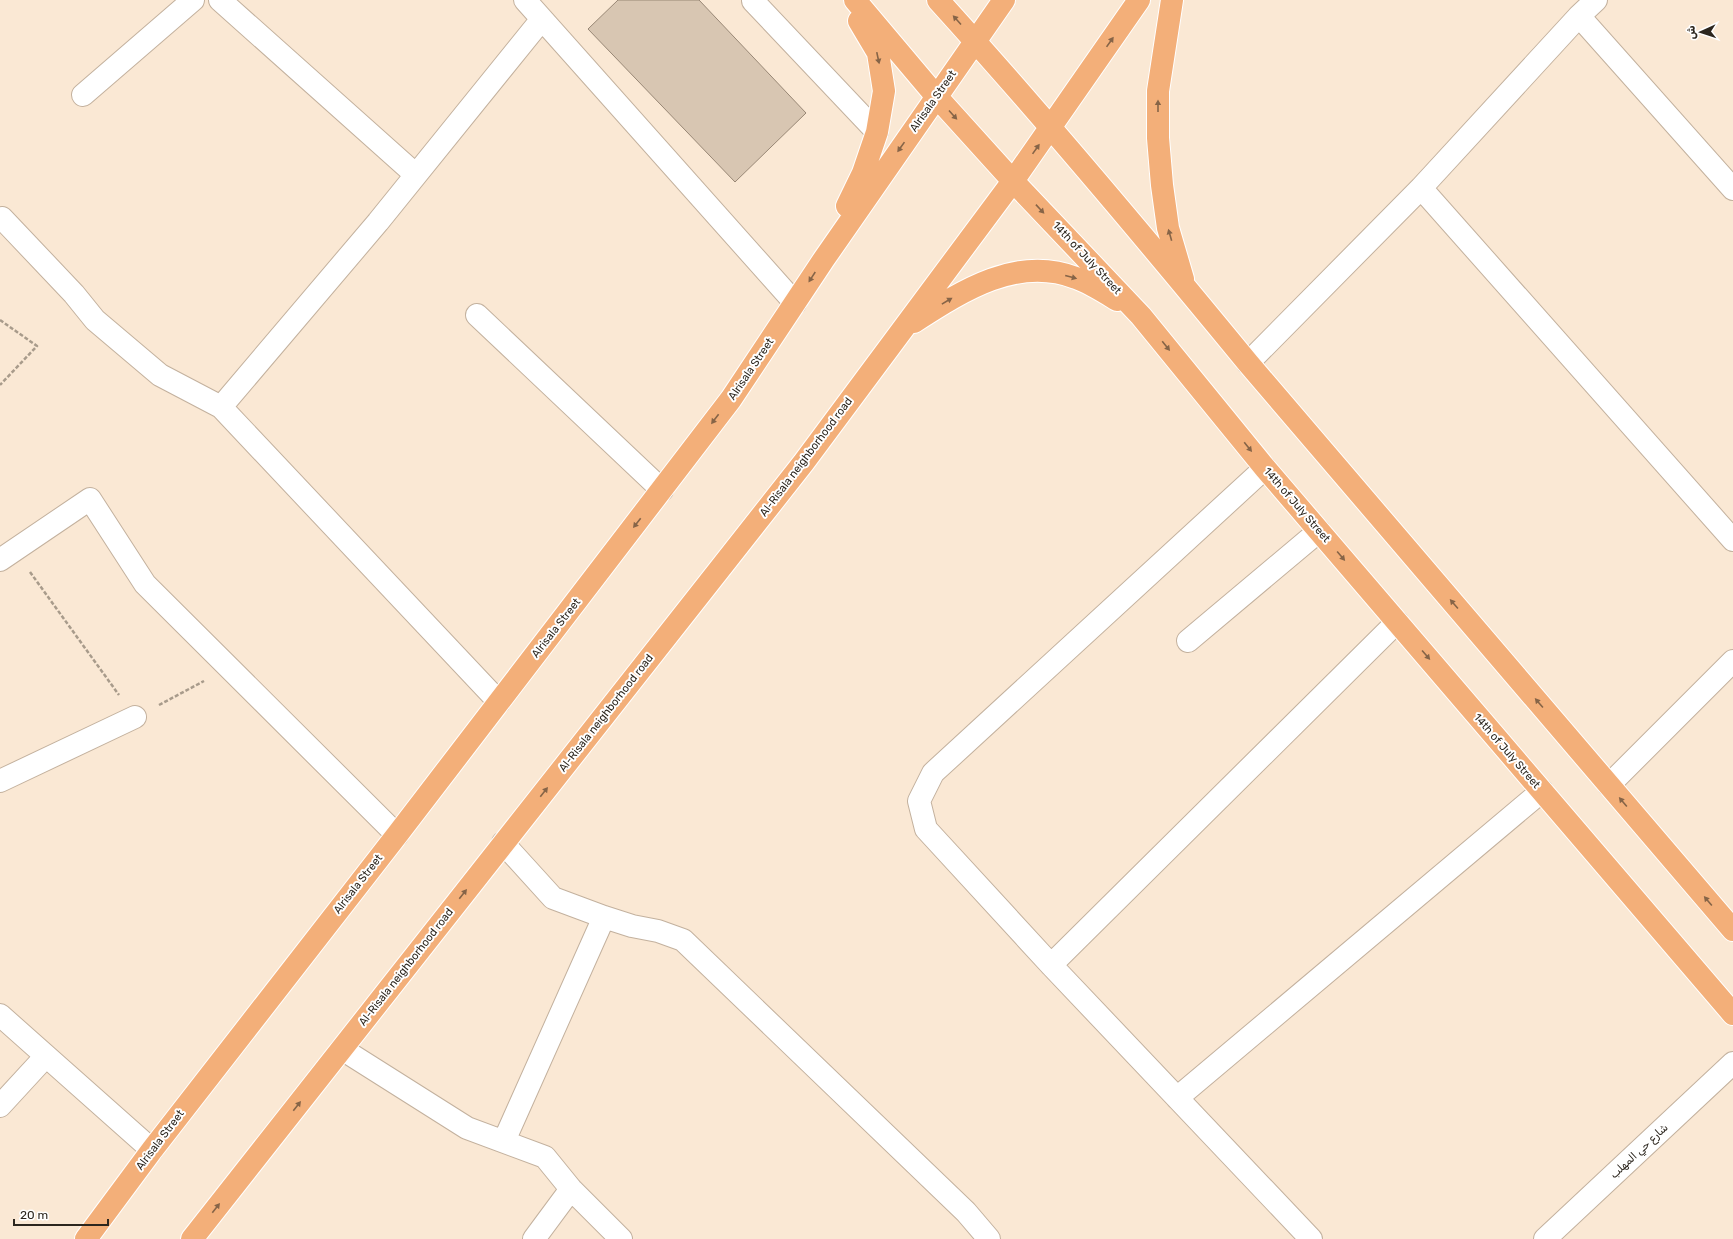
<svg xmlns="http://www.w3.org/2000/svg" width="1733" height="1239" font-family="Rubik,Vazirmatn,sans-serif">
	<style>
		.building { fill: #d8c6b2; stroke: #988775 }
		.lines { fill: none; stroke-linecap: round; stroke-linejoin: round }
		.minor-casing { stroke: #c3b19e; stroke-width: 24 }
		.major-casing { stroke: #fff; stroke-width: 24 }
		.path { stroke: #a89b8b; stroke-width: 2.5; stroke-dasharray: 4 2; stroke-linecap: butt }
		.minor { stroke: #fff; stroke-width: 22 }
		.major { stroke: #f3af79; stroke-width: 22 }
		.oneway { fill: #866447 }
		.labels { text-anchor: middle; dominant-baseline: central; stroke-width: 4; stroke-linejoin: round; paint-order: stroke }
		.street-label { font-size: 11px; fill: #2c261e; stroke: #fff }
	</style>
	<rect width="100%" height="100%" fill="#fae8d4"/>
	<!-- building -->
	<path class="building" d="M618,0H699L806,113L735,182L588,29Z"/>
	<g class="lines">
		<defs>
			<path id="minor" d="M220,0L416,175
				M525,0L795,303
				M753,1L877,132
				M1579,16L1733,189
				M83,95L193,0
				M1421,188L1733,540
				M2,218L74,294L95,320L160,375L221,407L499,702
				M477,315L662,490
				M1248,363L1421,188L1579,16L1596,0
				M221,407L378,222L542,19
				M1265,468L933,773L919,801L926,829L1051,965L1311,1239
				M0,560L90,499L145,584L397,835
				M1188,641L1319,531
				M0,781L135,717
				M1609,785L1733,661
				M503,843L553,898L604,917L632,926L658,931L683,940L966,1212L989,1239
				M1051,965L1397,622
				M0,1015L152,1150
				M342,1049L467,1128L545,1157L571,1189L621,1239
				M1177,1098L1542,791
				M0,1106L46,1056
				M504,1141L604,917
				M534,1239L571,1189
				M1545,1239L1733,1063"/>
			<path id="major" d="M855,0L936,96L1013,181L1141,316L1265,468L1733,1014
				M938,0C1045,118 1147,240 1248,363L1733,930
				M1172,0L1158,91V138L1162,185L1168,228L1183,279
				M847,206L863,173L877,132L884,91L878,53L859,21
				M914,322C962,291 1017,255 1076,278C1090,283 1104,292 1117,300
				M86,1239L152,1150L397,835L731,399L824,259L1004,0
				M192,1239L804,462L1013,181L1139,0"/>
		</defs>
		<!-- minor casing -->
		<use href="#minor" class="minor-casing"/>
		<!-- major casing -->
		<use href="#major" class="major-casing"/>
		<!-- path -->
		<path class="path" d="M0,320L37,346L0,385
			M30,572L119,695
			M159,705L204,681"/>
		<!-- minor -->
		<use href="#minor" class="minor"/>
		<!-- major -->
		<use href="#major" class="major"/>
	</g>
	<!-- one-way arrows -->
	<defs><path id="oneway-solid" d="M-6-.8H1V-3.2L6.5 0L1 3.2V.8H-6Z"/></defs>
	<g class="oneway">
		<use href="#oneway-solid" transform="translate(957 20) rotate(-132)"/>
		<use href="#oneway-solid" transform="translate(1110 42) rotate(-55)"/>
		<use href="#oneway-solid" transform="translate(878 58) rotate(78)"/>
		<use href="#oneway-solid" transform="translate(1158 106) rotate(-90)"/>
		<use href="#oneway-solid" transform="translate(953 115) rotate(48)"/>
		<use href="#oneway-solid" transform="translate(901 147) rotate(125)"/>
		<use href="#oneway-solid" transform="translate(1036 149) rotate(-55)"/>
		<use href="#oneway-solid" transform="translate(1040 209) rotate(47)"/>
		<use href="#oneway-solid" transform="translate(1170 235) rotate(-106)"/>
		<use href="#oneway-solid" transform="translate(812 277) rotate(123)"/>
		<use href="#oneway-solid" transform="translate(1071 277) rotate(15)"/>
		<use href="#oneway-solid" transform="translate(947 301) rotate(-31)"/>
		<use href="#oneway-solid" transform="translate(1166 346) rotate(51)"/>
		<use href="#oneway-solid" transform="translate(715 419) rotate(127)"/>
		<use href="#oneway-solid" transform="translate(1248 447) rotate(51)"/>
		<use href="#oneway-solid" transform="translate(637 523) rotate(128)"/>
		<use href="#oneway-solid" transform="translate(1341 556) rotate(50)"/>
		<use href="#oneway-solid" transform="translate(1454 604) rotate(-131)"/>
		<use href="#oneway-solid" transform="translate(1426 655) rotate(49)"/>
		<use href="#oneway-solid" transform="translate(1539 703) rotate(-131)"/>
		<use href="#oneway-solid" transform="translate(544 792) rotate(-52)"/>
		<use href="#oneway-solid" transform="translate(1623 802) rotate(-130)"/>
		<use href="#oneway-solid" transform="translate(463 894) rotate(-52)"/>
		<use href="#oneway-solid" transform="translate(1708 901) rotate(-130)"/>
		<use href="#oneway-solid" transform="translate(297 1106) rotate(-52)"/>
		<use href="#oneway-solid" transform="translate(216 1208) rotate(-52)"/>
	</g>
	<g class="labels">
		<!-- street labels -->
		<g class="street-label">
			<text transform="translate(933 101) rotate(-55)">Alrisala Street</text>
			<text transform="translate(1087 258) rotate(47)">14th of July Street</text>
			<text transform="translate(751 369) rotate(-56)">Alrisala Street</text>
			<text transform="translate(806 457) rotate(-53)">Al-Risala neighborhood road</text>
			<text transform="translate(1297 505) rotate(49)">14th of July Street</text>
			<text transform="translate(556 628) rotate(-52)">Alrisala Street</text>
			<text transform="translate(606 713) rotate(-52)">Al-Risala neighborhood road</text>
			<text transform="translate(1507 751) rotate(49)">14th of July Street</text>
			<text transform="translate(358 884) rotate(-52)">Alrisala Street</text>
			<text transform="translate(406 967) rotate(-52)">Al-Risala neighborhood road</text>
			<text transform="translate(160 1140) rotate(-53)">Alrisala Street</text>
			<text transform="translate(1639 1151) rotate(-43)">شارع حي المهلب</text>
		</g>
	</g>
	<!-- north arrow -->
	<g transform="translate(1701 32) rotate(267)" stroke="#ffffff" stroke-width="3" paint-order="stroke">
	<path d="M0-3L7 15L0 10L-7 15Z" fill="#2c261e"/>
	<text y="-6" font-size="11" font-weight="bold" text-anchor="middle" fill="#2c261e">ش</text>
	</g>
	<!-- scale -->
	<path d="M14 1219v6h94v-6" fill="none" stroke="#2c261e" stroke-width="2"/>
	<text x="20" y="1219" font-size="12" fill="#2c261e" stroke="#ffffff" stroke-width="3" paint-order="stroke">20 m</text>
</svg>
